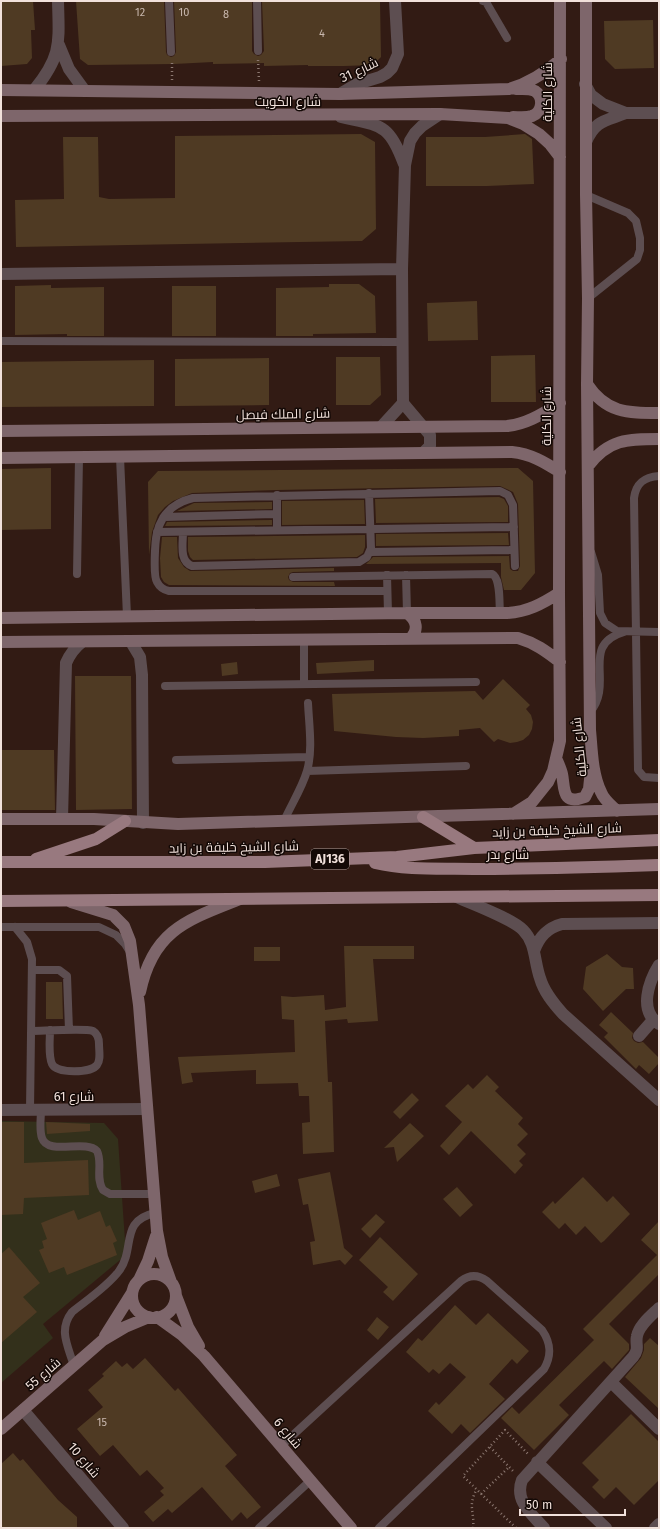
<svg xmlns="http://www.w3.org/2000/svg" width="660" height="1529" font-family="'Fira Sans',Cairo,sans-serif">
	<style>
		.pitch { fill: #33301b }
		.building { fill: #4f3a23 }
		.lines { fill: none; stroke-linecap: round; stroke-linejoin: round }
		.path { stroke: #8c7871; stroke-width: 2.5; stroke-dasharray: 1 3; stroke-linecap: butt }
		.lane { stroke: #5d4e51; stroke-width: 8 }
		.street { stroke: #5d4e51; stroke-width: 12 }
		.secondary { stroke: #7e666b; stroke-width: 12 }
		.primary { stroke: #98797f; stroke-width: 12 }
		.labels { text-anchor: middle; dominant-baseline: central; stroke-width: 3; stroke-linejoin: round; paint-order: stroke }
		.number-label { font-size: 11px; fill: #c8b7ad }
		.shield { fill: #130906; stroke: #aea09b; stroke-width: 1 }
		.shield-label { font-size: 12px; font-weight: bold; fill: #f1e1db }
		.street-label { font-size: 13px; fill: #f1e1db; stroke: #130906 }
	</style>
	<rect width="100%" height="100%" fill="#321b14"/>
	<!-- pitch -->
	<path class="pitch" d="M1,1121L104,1123L118,1139L126,1255L43,1324L53,1338L1,1383Z"/>
	<!-- building -->
	<path class="building" d="M1,1H33L35,30H31L32,58L27,64L1,66Z
		M76,1H98L99,2L164,1L166,52L167,55L171,57L174,56L176,52L174,1H252V51L254,54L258,56L261,55L264,51L262,1H380L381,57L373,65L344,66H308V65L264,66V63L213,64V62L174,64L88,65L80,59Z
		M653,20L654,68L615,69L605,59L604,21Z
		M361,134L375,142L376,229L362,241L16,247L15,200L64,199L63,137H98L99,197L109,199L175,198V136Z
		M525,134L532,139L534,184L487,186H426V137H485Z
		M329,284H359L375,296L376,333L313,334V336H276V288L329,287Z
		M51,285V288L104,287V336H67V334L15,335V286Z
		M172,286H216V336H172Z
		M477,301L478,340L428,341L427,303Z
		M535,355L536,402H491V356Z
		M336,357H380L381,395L370,405H336Z
		M269,358V405L175,406V359Z
		M154,360V406L1,407V362Z
		M51,468V529L1,530V469Z
		M518,468L533,481L535,573L521,590H504L501,577V563L366,564L373,557L509,556L510,569L513,571H518L520,566L518,504L513,492L500,486L277,490L192,493L173,501L165,507L158,515L152,532L149,555L148,482L158,471Z
		M499,497L504,499L508,506V522L376,523L375,499Z
		M364,500L365,524L282,525V501Z
		M272,502V509L177,511L194,503Z
		M272,520V525L165,526L167,522Z
		M508,533L509,545L376,546V534Z
		M365,535V547L363,553L357,557L193,560L190,557L188,551V537Z
		M162,537H177L178,558L184,567L190,571L334,568V571L293,572L290,573L288,577L289,580L293,582H334L335,586L169,585L164,582L161,577L160,558Z
		M374,660V671L317,674L316,663Z
		M237,662L238,674L222,676L221,664Z
		M75,676H131L132,809L76,810Z
		M503,679L530,705L526,709L531,715L533,722L532,729L529,735L523,740L517,742L510,743L498,739L494,742L480,728L459,730V736L423,738L396,737L334,731L332,694L475,691L483,700Z
		M1,750H54L55,810H1Z
		M344,946H414V959H373L378,1021L348,1023L347,1019L325,1021L328,1082H332L334,1152L303,1154L302,1123L310,1122L309,1096H299L298,1083L256,1084V1070L191,1073L193,1082L182,1084L178,1057L295,1052L294,1020L282,1019L281,996L293,997L324,995L325,1010L346,1007Z
		M254,947H280V961H254Z
		M607,954L622,967L633,968L634,989H626L603,1011L583,989L586,967Z
		M46,982H62L63,1019H46Z
		M611,1012L633,1033L632,1038L634,1041L638,1043L643,1042L659,1058V1063L649,1074L639,1065L636,1069L604,1037L608,1033L599,1025Z
		M487,1075L499,1087L495,1091L523,1118L518,1124L528,1134L517,1145L526,1154L519,1161L523,1165L515,1174L471,1131L449,1155L440,1146L462,1122L445,1106L468,1084L473,1089Z
		M412,1093L419,1100L400,1119L393,1112Z
		M1,1122H24V1163L88,1160L89,1195L24,1198L23,1214L1,1215Z
		M46,1122L90,1124V1131L47,1134Z
		M410,1123L424,1136L397,1162L394,1147L384,1148Z
		M330,1172L344,1248L353,1256L345,1265L340,1260L313,1265L310,1242L315,1241L308,1204L303,1205L298,1179Z
		M277,1174L280,1186L255,1193L252,1181Z
		M583,1177L607,1202L613,1196L630,1214L604,1241L601,1243L585,1226L576,1235L565,1223L559,1229L542,1212L553,1201L555,1204Z
		M457,1187L473,1205L460,1217L443,1199Z
		M74,1210L78,1220L100,1211L106,1227L110,1225L117,1241L113,1243L117,1255L67,1275L64,1267L49,1273L39,1250L44,1248L42,1241L47,1239L41,1223Z
		M376,1214L385,1222L370,1238L361,1229Z
		M659,1221V1274L609,1324L629,1344V1350L612,1369L604,1361L559,1405L569,1415L534,1450L501,1418L512,1407L519,1414L594,1340L583,1329L657,1255L641,1240Z
		M380,1237L418,1274L393,1301L383,1292L388,1287L359,1260Z
		M9,1247L40,1283L23,1297L37,1312L1,1343V1254Z
		M455,1305L476,1325L488,1313L529,1351L517,1364L512,1359L489,1384L505,1399L470,1433L461,1424L452,1434L428,1411L436,1402L439,1405L466,1377L450,1363L439,1374L433,1369L429,1373L406,1352L418,1338L422,1341Z
		M377,1317L389,1327L378,1340L367,1330Z
		M650,1338L659,1346V1409L625,1377L641,1358L644,1350V1344Z
		M145,1358L175,1391L178,1388L237,1455L225,1466L261,1507L247,1519L241,1512L232,1521L202,1487L172,1513L168,1509L153,1522L144,1512L164,1495L160,1491L164,1488L147,1470L140,1476L113,1445L100,1456L77,1429L103,1407L88,1390L104,1376L102,1374L116,1361L122,1367L127,1363L133,1369Z
		M631,1414L659,1442V1480L634,1505L616,1487L604,1499L592,1487L599,1480L582,1463Z
		M13,1453L20,1461L23,1459L58,1500L77,1517V1528H1V1464Z"/>
	<g class="lines">
		<!-- path -->
		<path class="path" d="M258,60L259,81
			M172,63V80
			M490,1447L513,1471
			M481,1494L509,1467
			M473,1528C475,1512 467,1506 477,1489
			M516,1528L463,1476L505,1430L528,1454"/>
		<!-- lane -->
		<path class="lane" d="M169,1L171,52
			M257,1L258,51
			M483,1L486,2L507,38
			M586,195L628,213L636,221L640,238V250L637,259L588,298
			M1,341L403,342
			M120,457L127,616
			M659,476C644,477 636,483 634,498L638,770L644,777L659,778
			M277,495V530
			M164,517L277,514
			M157,532L514,527
			M183,532C183,544 179,561 192,566L359,562L367,557L371,548L369,493
			M370,552L514,550
			M591,552L598,575L600,613L605,623L617,631L659,632
			M77,574L79,458
			M387,575L388,613
			M406,575L407,613
			M293,577L492,574C501,578 499,603 500,613
			M387,591H169C164,590 160,588 157,582C153,576 155,541 157,533C158,528 160,523 163,518C170,507 181,501 193,498L500,491L508,495L513,505L515,566
			M304,641V684
			M165,686L476,682
			M590,712C615,683 579,645 624,632
			M176,760L309,757
			M307,771L466,766
			M284,821C291,805 302,788 307,771C313,750 309,725 308,703
			M1,927H99L116,935L125,944L130,952
			M15,927L27,942L32,959L30,1110
			M32,970H59L67,976L69,1030
			M31,1031C42,1031 85,1028 93,1031C98,1034 99,1039 99,1044C99,1051 101,1060 97,1065C91,1073 57,1074 52,1064C48,1055 50,1040 50,1030
			M41,1110C41,1118 39,1130 42,1138C48,1156 85,1139 97,1151C103,1163 95,1178 103,1190L110,1194H154
			M74,1366C68,1346 58,1330 72,1312C87,1300 108,1286 119,1271C136,1248 119,1221 155,1213
			M281,1446L461,1281C470,1274 479,1275 487,1281L542,1330C551,1343 552,1355 544,1369L379,1528
			M259,1528L311,1480"/>
		<!-- street -->
		<path class="street" d="M59,45L69,69L85,91
			M585,84L591,95L603,104L626,113H659
			M34,90C62,56 59,43 58,1
			M340,94L357,84L380,77L387,73L392,68L398,54L395,1
			M341,117C381,126 389,123 404,164
			M586,142C595,120 606,121 626,113
			M1,274L402,269
			M381,427L403,403
			M423,453L430,446V435L403,403L402,269L405,165L410,141L415,133L422,126L440,114
			M131,642L140,657L142,675L143,823
			M62,819L66,663C70,654 74,648 82,642
			M457,897C474,905 511,918 523,930C536,943 534,961 540,978C544,992 553,1003 563,1014L659,1100
			M534,951C539,937 547,928 562,924L659,923
			M659,965C649,981 638,1011 659,1024
			M639,1036L653,1020
			M1,1110L147,1109
			M611,1382L659,1429
			M23,1410L123,1528
			M537,1462L606,1528
			M544,1528C532,1514 514,1501 522,1480L633,1357C640,1348 635,1345 637,1336C639,1325 652,1315 659,1308
			M655,1528L659,1524"/>
		<!-- secondary -->
		<path class="secondary" d="M586,1V195L588,298L587,384L590,730C592,750 592,774 601,792C604,800 611,805 617,811
			M1,90L340,94L509,89C530,83 545,73 561,59
			M1,116L440,114L508,118L523,124L539,134L550,144L560,157
			M513,117C519,117 526,118 532,116C543,112 544,97 535,91C529,88 522,89 516,89
			M587,384C606,413 627,413 659,413
			M1,431L507,426C527,424 542,414 560,403
			M1,458L512,452C531,454 544,462 560,472
			M588,466C609,439 627,439 659,439
			M407,613C417,620 419,630 410,639
			M1,618L407,613H507C527,612 542,604 559,593
			M1,642L518,638C535,643 546,651 560,662
			M556,758C558,763 561,769 562,774C565,788 561,806 585,797L589,789L591,770
			M513,814L532,802L548,782L553,771L560,741L559,593L560,1
			M1,819H94L178,824L659,809
			M71,902L113,915L124,926L130,941L139,1005L157,1231L162,1257L171,1282
			M140,992C153,930 187,920 240,899
			M132 1296a22 22 0 1 1 44 0a22 22 0 1 1-44 0Z
			M139,1280L148,1261L156,1236
			M176,1296L188,1327L199,1346
			M157,1317L182,1335L204,1356L351,1528
			M105,1336L132,1293
			M1,1429L103,1340L125,1327L149,1317"/>
		<!-- primary -->
		<path class="primary" d="M423,817L474,848
			M36,859L96,839L125,821
			M1,862H265L397,857L474,848L659,840
			M375,863C408,871 444,868 478,869C539,869 599,867 659,865
			M1,901L659,895"/>
	</g>
	<g class="labels">
		<!-- number labels -->
		<g class="number-label">
			<text x="140" y="12">12</text>
			<text x="184" y="12">10</text>
			<text x="226" y="14">8</text>
			<text x="322" y="33">4</text>
			<text x="102" y="1422">15</text>
		</g>
		<!-- shield labels -->
		<rect class="shield" x="311" y="849" width="38" height="20" rx="3"/>
		<g class="shield-label">
			<text x="330" y="859">AJ136</text>
		</g>
		<!-- street labels -->
		<g class="street-label">
			<text transform="translate(359 70) rotate(-25)">شارع 31</text>
			<text transform="translate(547 92) rotate(-90)">شارع الكلية</text>
			<text x="288" y="101">شارع الكويت</text>
			<text transform="translate(283 414) rotate(-1)">شارع الملك فيصل</text>
			<text transform="translate(546 416) rotate(-90)">شارع الكلية</text>
			<text transform="translate(579 747) rotate(-96)">شارع الكلية</text>
			<text transform="translate(557 830) rotate(-2)">شارع الشيخ خليفة بن زايد</text>
			<text transform="translate(234 847) rotate(-1)">شارع الشيخ خليفة بن زايد</text>
			<text x="508" y="854">شارع بدر</text>
			<text x="74" y="1096">شارع 61</text>
			<text transform="translate(43 1374) rotate(-41)">شارع 55</text>
			<text transform="translate(288 1433) rotate(50)">شارع 6</text>
			<text transform="translate(84 1460) rotate(50)">شارع 10</text>
		</g>
	</g>
	<!-- border -->
	<rect width="660" height="1529" fill="none" stroke="#f1e1db" stroke-width="4"/>
	<!-- scale -->
	<path d="M520 1509v6h105v-6" fill="none" stroke="#f1e1db" stroke-width="2"/>
	<text x="526" y="1509" font-size="12" fill="#f1e1db" stroke="#130906" stroke-width="3" paint-order="stroke">50 m</text>
</svg>
